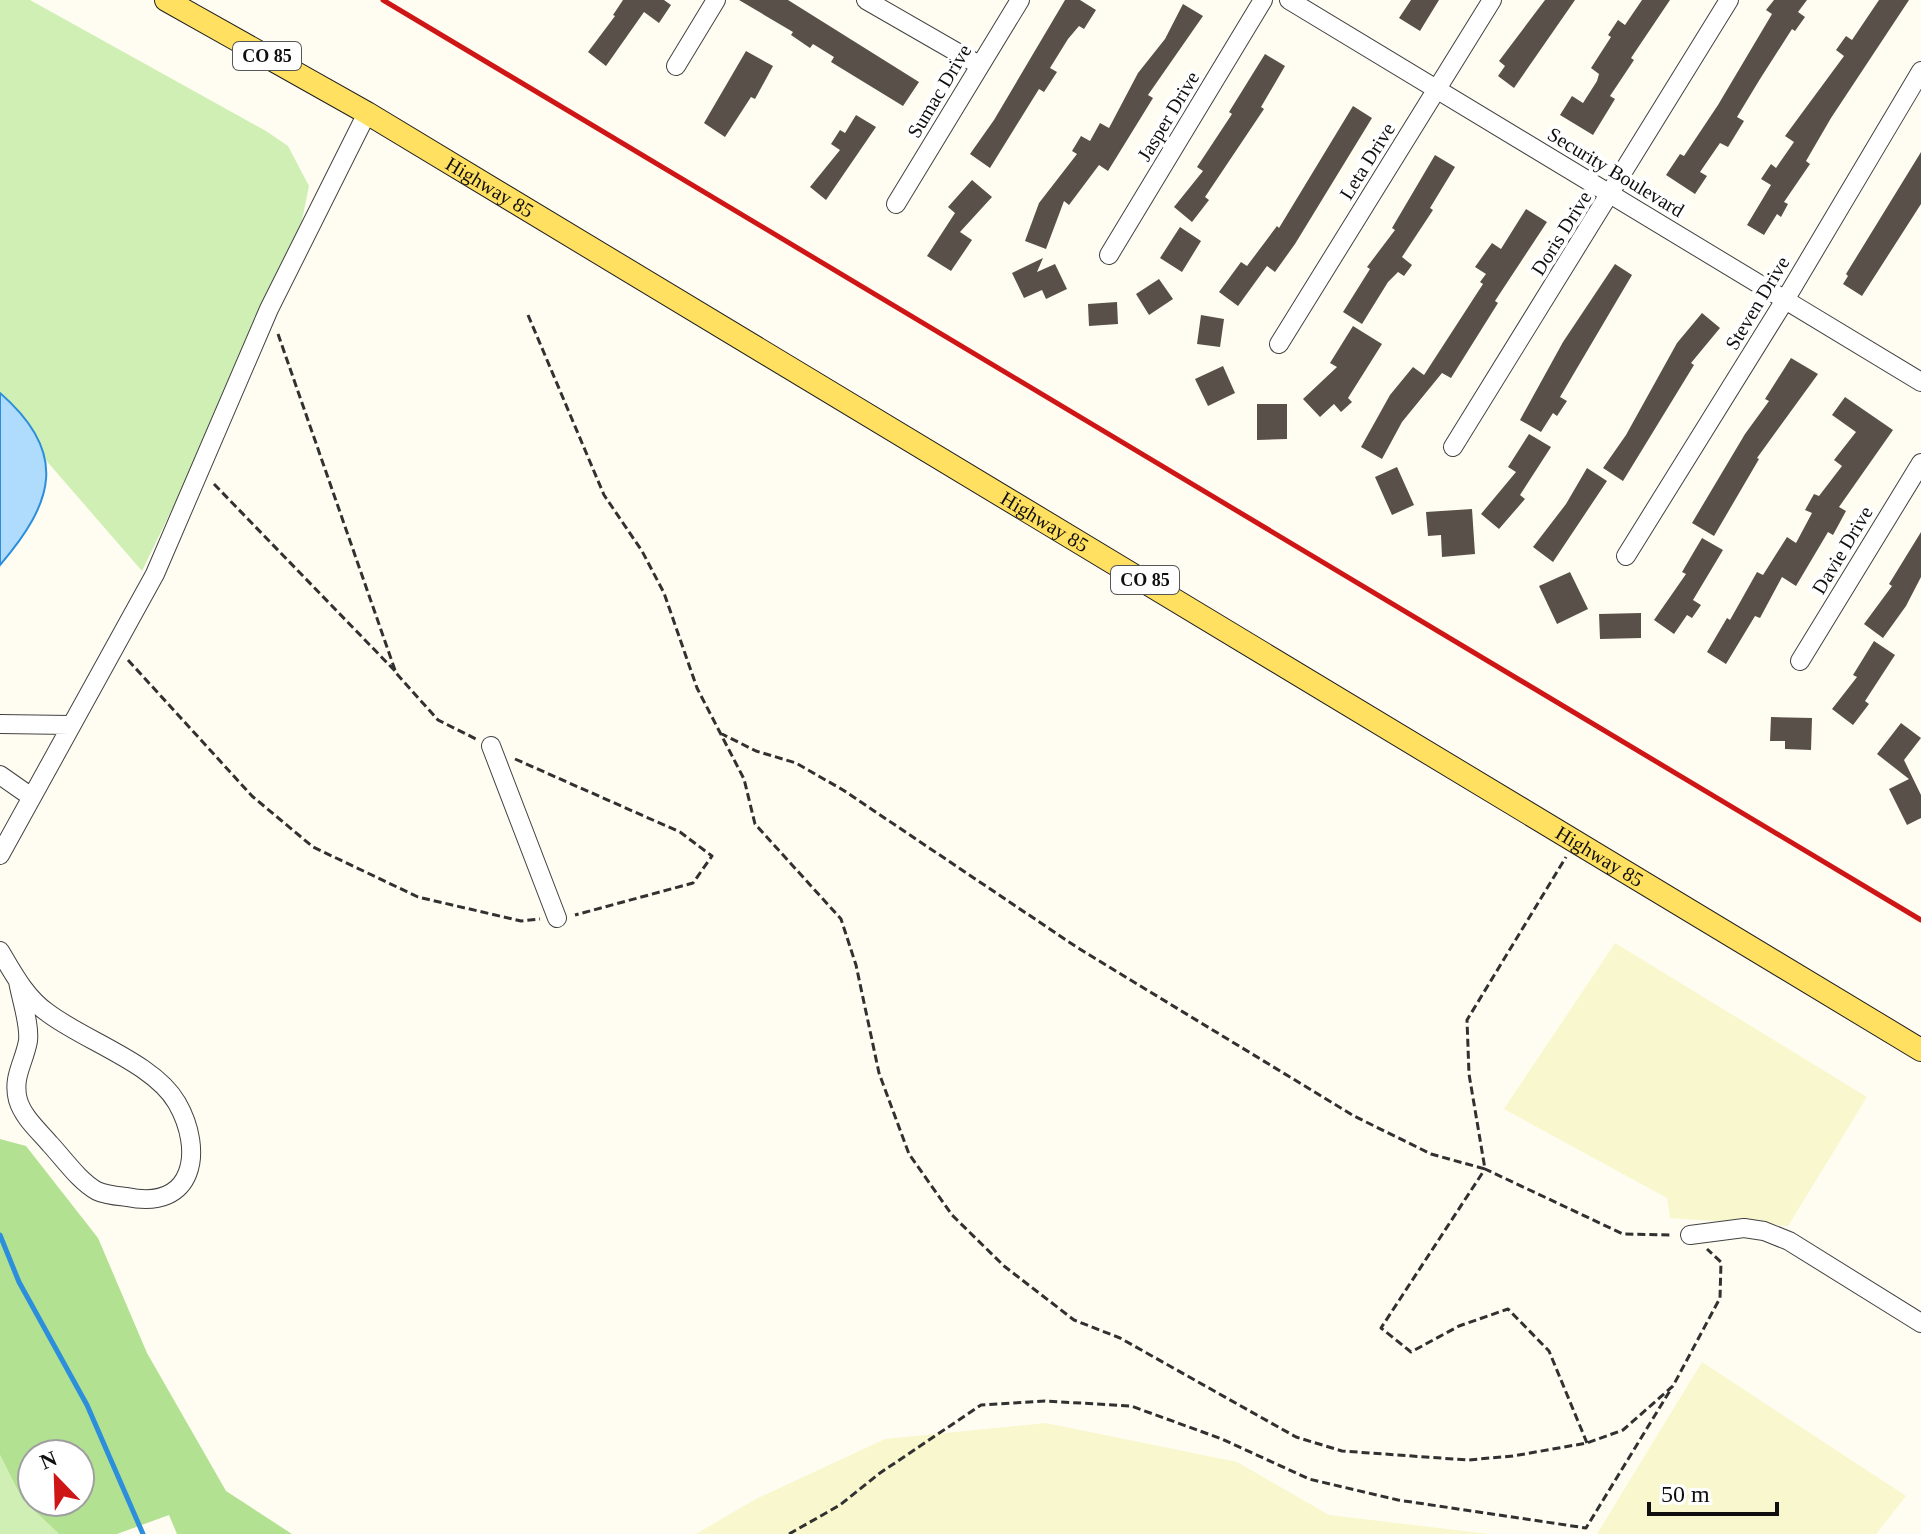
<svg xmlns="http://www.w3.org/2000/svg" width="1921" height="1534" font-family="'Times New Roman',serif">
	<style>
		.farmland { fill: #f9f7cd }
		.green { fill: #d0efb5 }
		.forest { fill: #b2e192; fill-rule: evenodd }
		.water { fill: #afdcfd; stroke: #2d8edc; stroke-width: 2 }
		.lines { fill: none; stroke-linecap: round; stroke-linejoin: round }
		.stream { stroke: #2d8edc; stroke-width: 5 }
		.building { fill: #59504a }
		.minor-casing { stroke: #424242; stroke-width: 20 }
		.major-casing { stroke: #202020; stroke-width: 24 }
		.path { stroke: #313131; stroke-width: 3; stroke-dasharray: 8 4; stroke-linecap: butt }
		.minor { stroke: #fff; stroke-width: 18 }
		.major { stroke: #ffe061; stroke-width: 22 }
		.rail { stroke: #cf1617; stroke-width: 5 }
		.labels { text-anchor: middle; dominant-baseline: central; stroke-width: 8; stroke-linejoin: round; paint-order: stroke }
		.shield { fill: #fff; stroke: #575757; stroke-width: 2 }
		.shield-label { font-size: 18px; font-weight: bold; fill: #0f0f0f }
		.street-label { font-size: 20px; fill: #0f0f0f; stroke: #fff }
	</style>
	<rect width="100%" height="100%" fill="#fffdf1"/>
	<!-- farmland -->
	<path class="farmland" d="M1615,943L1867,1097L1788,1226L1670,1218L1667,1198L1504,1109Z
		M1702,1362L1906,1496L1876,1534H1597Z
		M1046,1423L1237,1462L1329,1515L1489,1534H696L754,1500L885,1439Z"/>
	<!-- green -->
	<path class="green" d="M0,0H30L266,131L288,146L309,186L299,235L269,309L142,571L44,458L40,443L0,399Z
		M0,1455L22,1499L59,1534H0Z"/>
	<!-- forest -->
	<path class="forest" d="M0,1139L26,1146L98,1238L147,1353L226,1491L292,1534H177L169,1515L117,1534H59L22,1499L0,1455ZM32,1454H80V1502H32Z"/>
	<!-- water -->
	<path class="water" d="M0,393C69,453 54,502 0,565Z"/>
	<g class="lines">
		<!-- stream -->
		<path class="stream" d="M0,1235L19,1282L87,1405L143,1534"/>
	</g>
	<!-- building -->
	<path class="building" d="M623,0H664L671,5L659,23L644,12L606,66L588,52L615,16L613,15Z
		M739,0H788L919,82L903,106L831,62L834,57L813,44L810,48L791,35L793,32Z
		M1065,0H1080L1096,10L1084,29L1079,26L1068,39L1050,68L1057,72L1044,92L1039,89L990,168L970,154L994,120Z
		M1411,0H1439L1420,31L1399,18Z
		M1545,0H1575L1514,88L1498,76L1505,66L1499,61Z
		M1642,0H1670L1631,58L1634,60L1610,96L1615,99L1593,135L1560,115L1572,96L1583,103L1597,81L1599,74L1591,68L1611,37L1608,35L1618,20L1625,25Z
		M1774,0H1807L1798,12L1805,17L1795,31L1792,29L1760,79L1737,117L1744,121L1728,147L1720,143L1700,172L1707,176L1695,194L1666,175L1680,154L1684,156L1718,105L1772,14L1766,10Z
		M1879,0H1909L1831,118L1806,161L1810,164L1784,202L1788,204L1781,217L1777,214L1764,235L1747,225L1771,185L1761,179L1771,164L1776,168L1794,142L1785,136L1844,56L1836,50L1846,36L1852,40Z
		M1183,4L1203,16L1148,95L1153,98L1108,171L1099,165L1069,205L1064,201L1046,249L1025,241L1039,203L1077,154L1072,151L1081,136L1090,141L1100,123L1109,128L1138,73L1165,39Z
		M746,51L773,66L755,99L751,97L725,137L704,123Z
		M1265,54L1285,66L1261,107L1264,109L1205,197L1209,200L1192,222L1174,207L1203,171L1197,167L1232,114L1229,112Z
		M1353,106L1372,118L1295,244L1275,272L1267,266L1238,306L1219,292L1241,262L1247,266L1277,226L1279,228Z
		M856,115L876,127L826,200L810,187L840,150L831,144L840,130L845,133Z
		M1921,152V204L1862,296L1843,284L1848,276L1846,274Z
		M1435,155L1455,167L1430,208L1433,210L1402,257L1412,265L1404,276L1398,272L1388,282L1362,324L1343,312L1370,269L1367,267L1395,230L1392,228Z
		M972,180L992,197L960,232L972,240L951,271L927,256L955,213L948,207Z
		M1526,209L1547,222L1495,301L1498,303L1451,378L1442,373L1402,422L1382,459L1361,447L1390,395L1413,367L1424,375L1483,284L1480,282L1486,274L1475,267L1492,243L1501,249Z
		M1180,227L1201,241L1182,272L1160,258Z
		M1043,258L1037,272L1055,264L1067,289L1046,299L1042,290L1024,298L1012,273Z
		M1615,264L1632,275L1560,397L1567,401L1557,416L1553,413L1541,432L1520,420L1563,342Z
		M1159,279L1173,299L1149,315L1136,294Z
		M1117,302L1118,324L1089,326L1088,304Z
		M1702,313L1720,328L1691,363L1694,365L1623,481L1603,468L1626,435L1677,343Z
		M1201,315L1224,319L1220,347L1197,344Z
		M1353,326L1382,344L1348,398L1352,402L1341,412L1334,404L1320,417L1303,399L1337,367L1330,363Z
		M1791,358L1818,374L1757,458L1759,459L1714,536L1692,523L1745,434L1769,401L1765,399Z
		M1223,366L1235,393L1208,406L1195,379Z
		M1845,397L1893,430L1839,507L1846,511L1833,535L1828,532L1796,586L1782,577L1760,618L1755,616L1726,664L1707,652L1727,618L1730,620L1757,572L1763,575L1787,537L1796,543L1812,513L1805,510L1814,494L1819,496L1842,466L1834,460L1856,432L1832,415Z
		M1257,404H1287V439L1257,440Z
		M1529,434L1551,447L1520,495L1525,499L1499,529L1481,514L1516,472L1508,467Z
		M1397,467L1414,505L1392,515L1375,477Z
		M1587,468L1607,481L1553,562L1533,547L1566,504Z
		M1472,509L1475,554L1442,557L1441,535L1428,536L1426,512Z
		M1921,532V577L1906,606L1883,638L1864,624L1892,586L1889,584Z
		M1702,538L1723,550L1693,600L1701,605L1692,618L1687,615L1674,634L1654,620L1686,574L1682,572Z
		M1570,572L1588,609L1557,624L1539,586Z
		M1641,613V638L1600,639L1599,614Z
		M1874,641L1895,655L1865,701L1869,704L1853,725L1832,709L1857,677L1853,675Z
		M1771,717L1812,718L1811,750L1785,749V741H1770Z
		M1901,723L1921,738L1904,760L1921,795V818L1907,825L1889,789L1909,779L1877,754Z"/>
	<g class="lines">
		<defs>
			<path id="minor" d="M866,0L979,65
				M1289,0L1921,382
				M676,66L716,0
				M896,204L1020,0
				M1109,255L1263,0
				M1279,344L1492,0
				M1453,447L1729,0
				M1626,556L1785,300L1921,71
				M1800,661L1921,463
				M0,724L70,725
				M491,746L557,918
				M0,775L30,796
				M0,855L155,574L269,309L367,113
				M0,951C13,973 26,998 48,1013C85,1041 154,1063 177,1103C204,1150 195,1211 127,1197C118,1196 105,1195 97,1191C79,1181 64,1159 50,1144C38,1130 23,1117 18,1100C12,1077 24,1063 28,1041C30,1024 21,999 18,981
				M1690,1235L1744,1228L1764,1231L1789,1241L1921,1323"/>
			<g id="major">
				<path id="s1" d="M166,0L367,113L1921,1050"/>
			</g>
		</defs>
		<!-- minor casing -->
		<use href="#minor" class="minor-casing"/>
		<!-- major casing -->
		<use href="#major" class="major-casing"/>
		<!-- path -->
		<path class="path" d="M528,315L604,495L642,551L664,593L697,688L744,779L755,824L841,919L856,965L879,1073L909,1154L952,1215L1004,1266L1074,1320L1120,1338L1296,1437L1342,1451L1468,1460L1513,1456L1587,1443L1623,1430L1673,1386L1720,1298L1721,1262L1707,1249
			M278,334L396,673L438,720L476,739
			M214,484L395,671
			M128,660L252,796L313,847L418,897L521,921L540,919
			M720,733L756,751L796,763L843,790L1078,948L1354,1116L1431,1154L1485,1169L1469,1074L1467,1020L1566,857
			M515,759L680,832L712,856L693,883L575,915
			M1587,1443L1549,1351L1508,1309L1459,1326L1411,1352L1381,1328L1485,1169L1623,1234L1673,1235
			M789,1534L840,1505L880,1473L981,1405L1045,1401L1131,1406L1222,1439L1309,1479L1398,1500L1586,1528L1671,1389"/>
		<!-- minor -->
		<use href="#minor" class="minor"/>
		<!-- major -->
		<use href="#major" class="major"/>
		<!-- rail -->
		<path class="rail" d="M383,0L1921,920"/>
	</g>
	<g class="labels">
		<!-- shield labels -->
		<g class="shield">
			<rect x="233" y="42" width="68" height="28" rx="6"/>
			<rect x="1111" y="566" width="68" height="28" rx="6"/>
		</g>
		<g class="shield-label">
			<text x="267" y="56">CO 85</text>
			<text x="1145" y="580">CO 85</text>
		</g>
		<!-- street labels -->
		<g class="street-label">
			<text transform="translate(939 91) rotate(-59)">Sumac Drive</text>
			<text transform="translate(1168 116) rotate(-59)">Jasper Drive</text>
			<text transform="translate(1367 161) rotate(-58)">Leta Drive</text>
			<text transform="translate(1616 172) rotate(31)">Security Boulevard</text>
			<text stroke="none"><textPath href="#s1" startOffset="374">Highway 85</textPath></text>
			<text transform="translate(1561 233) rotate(-58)">Doris Drive</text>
			<text transform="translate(1757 303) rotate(-59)">Steven Drive</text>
			<text stroke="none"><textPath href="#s1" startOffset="1022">Highway 85</textPath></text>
			<text transform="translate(1842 550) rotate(-59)">Davie Drive</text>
			<text stroke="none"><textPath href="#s1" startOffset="1670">Highway 85</textPath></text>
		</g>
	</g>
	<!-- north arrow -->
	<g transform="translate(56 1478) rotate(337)"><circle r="38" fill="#ffffff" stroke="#9f9f9f" stroke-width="2"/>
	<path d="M0-6L14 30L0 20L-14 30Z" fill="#cf1617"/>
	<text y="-12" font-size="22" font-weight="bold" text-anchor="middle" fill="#0f0f0f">N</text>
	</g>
	<!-- scale -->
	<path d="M1649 1502v12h128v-12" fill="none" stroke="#0f0f0f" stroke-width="4"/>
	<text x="1661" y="1502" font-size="24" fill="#0f0f0f" stroke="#ffffff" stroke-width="6" paint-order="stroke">50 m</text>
</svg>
